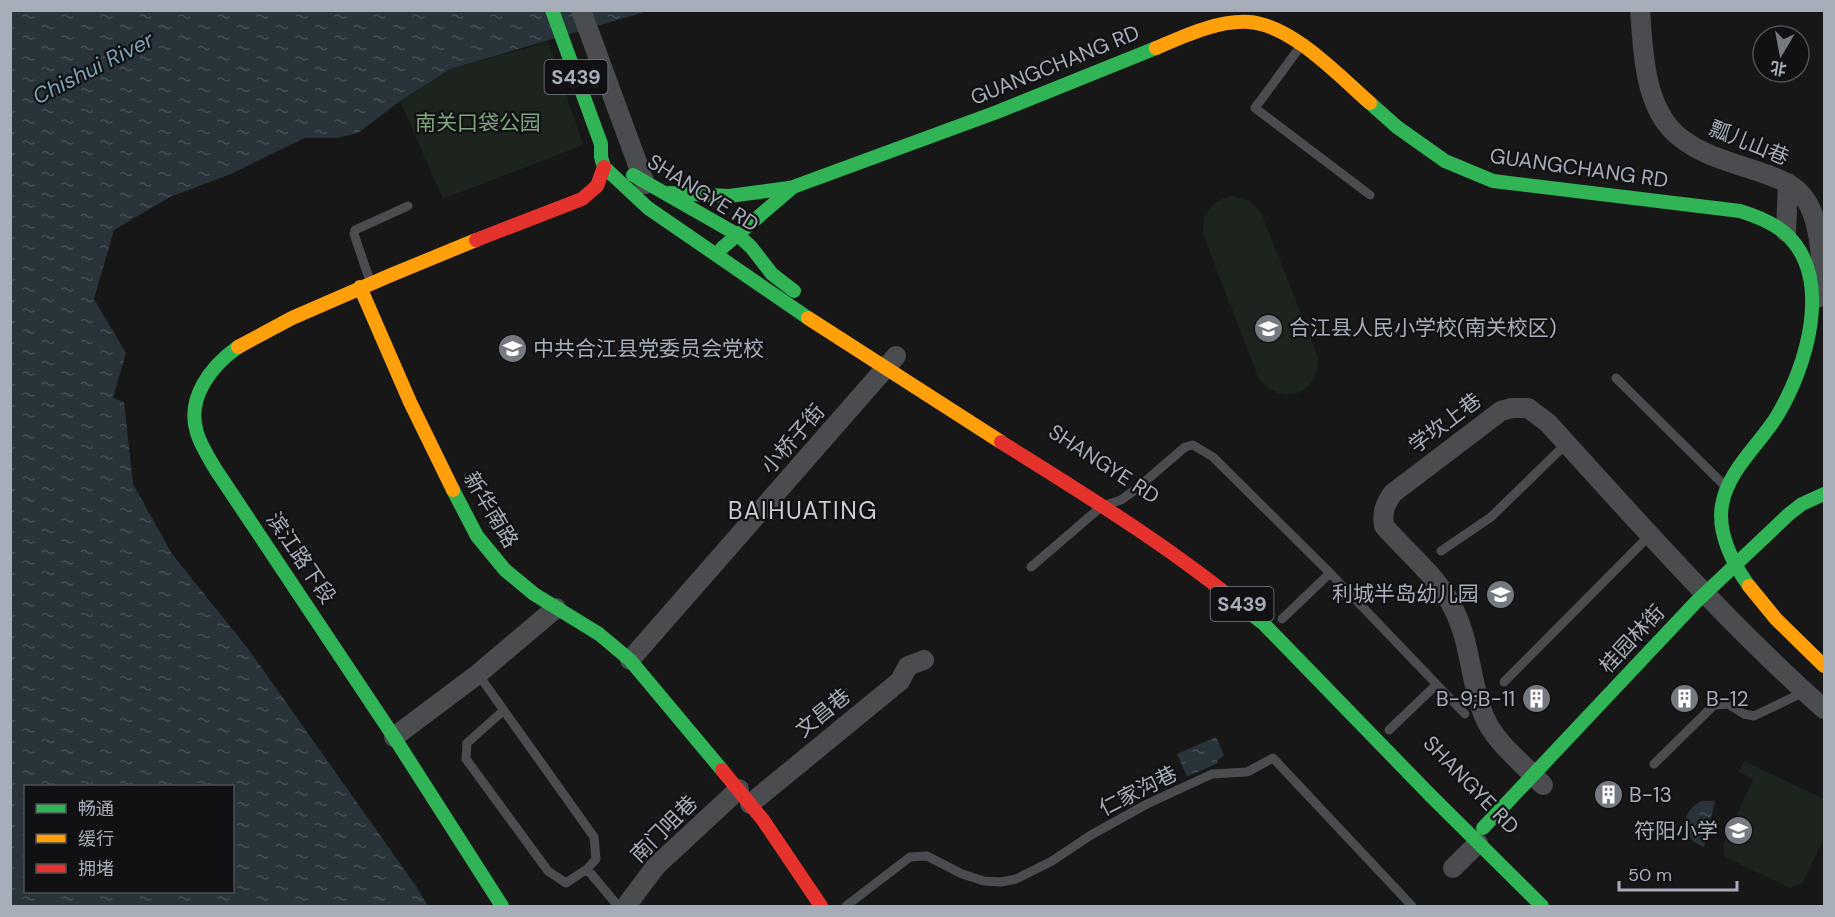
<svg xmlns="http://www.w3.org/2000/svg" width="1835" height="917" font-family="'DM Sans','Noto Sans SC',sans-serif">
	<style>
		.green { fill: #1c241d }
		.water { fill: url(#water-ripples); fill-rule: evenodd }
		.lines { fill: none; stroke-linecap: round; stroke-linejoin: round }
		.lane { stroke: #4a4c50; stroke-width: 9 }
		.street { stroke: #4a4c50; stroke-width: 20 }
		.fast { stroke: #30b455; stroke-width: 14 }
		.slow { stroke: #ff9f0a; stroke-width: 14 }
		.jam { stroke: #e5322d; stroke-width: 14 }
		.labels { text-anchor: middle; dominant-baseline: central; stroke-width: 4.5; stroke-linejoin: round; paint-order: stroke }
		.shield { fill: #111113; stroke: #7a7f87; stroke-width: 1.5 }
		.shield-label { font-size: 20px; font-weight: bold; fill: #a7aeb9 }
		.street-label { font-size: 21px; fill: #a7aeb9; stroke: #111113 }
		.park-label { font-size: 21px; fill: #7fa57d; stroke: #111113 }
		.poi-label { font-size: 21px; fill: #a7aeb9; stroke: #111113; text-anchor: start }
		.water-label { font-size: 22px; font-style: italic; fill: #7ca2b6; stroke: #111113 }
		.quarter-label { font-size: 24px; letter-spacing: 1.5px; fill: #c8cdd4; stroke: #111113 }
	</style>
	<defs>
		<pattern id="water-ripples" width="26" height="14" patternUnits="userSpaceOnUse" patternTransform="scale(1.5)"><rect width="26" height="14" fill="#29343a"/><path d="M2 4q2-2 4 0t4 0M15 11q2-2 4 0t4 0" fill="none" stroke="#454f54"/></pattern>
	</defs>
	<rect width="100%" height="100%" fill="#171717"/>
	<!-- green -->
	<path class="green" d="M548,42L583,145L443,199L400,101L450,69Z
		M1232,196L1249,200L1261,212L1318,357C1320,394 1282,408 1259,379L1203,234C1202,214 1212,200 1232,196Z
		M1744,761L1824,799V837L1803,883L1790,888L1725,857L1723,845L1753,779L1738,772Z"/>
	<!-- water -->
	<path class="water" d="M10,11H648L450,69L400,101L358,133L336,138H304L231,174L170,197L114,230L94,299L126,353L113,398L124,402L133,484L172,554L249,650L416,886L428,906H11ZM26,786H232V892H26Z
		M1216,737L1224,755L1217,761L1218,763L1187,777L1177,754Z
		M1702,801H1715L1704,847C1680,839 1679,811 1702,801Z"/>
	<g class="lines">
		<!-- lane -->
		<path class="lane" d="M1300,47L1255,108L1370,195
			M370,281L354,234L355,230L408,206
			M1616,378L1725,486
			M1441,551L1491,517L1567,443
			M1031,567L1102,506L1121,500L1135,490L1185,447L1193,445L1213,457L1330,573L1465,714
			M1282,619L1330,573
			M478,674L594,837L596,859L587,869L566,883L548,871L466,759L467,743L503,711
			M1504,682L1650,535
			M1389,730L1436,685
			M1654,764L1714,705L1728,704L1744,714L1754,716L1804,692
			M587,869L618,906
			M846,906L910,857L927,856L962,874L984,881L1001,882L1016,879L1052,861L1091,835L1147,804L1212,774L1247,772L1273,758L1412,906"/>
		<!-- street -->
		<path class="street" d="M581,10L645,184
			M1640,10C1643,49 1644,98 1670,128C1692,153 1730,162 1760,172C1773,177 1790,182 1800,193C1811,204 1815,219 1818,234C1822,256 1823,276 1817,298
			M1786,232L1788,183
			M630,660L896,356
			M394,737L478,674L556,608
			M1543,785C1524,764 1495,743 1484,716C1469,678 1471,639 1450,602C1435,575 1405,550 1384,526C1382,512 1385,504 1393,493L1501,411L1512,408H1528L1548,423C1637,521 1725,621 1824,709
			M750,804L900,681L908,666L924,660
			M1453,868L1478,843
			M626,906L656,866L739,789"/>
		<!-- fast -->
		<path class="fast" d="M552,10L601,144V157L604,167L648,208L808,318
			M1370,103L1397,127L1445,161L1493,181L1740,211C1756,216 1772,222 1785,233C1835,278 1806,368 1777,416C1759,445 1728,470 1722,505C1717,533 1733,564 1749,586
			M633,175L738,235L751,247L772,274L794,291
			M669,193L729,196L789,188
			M722,248L793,187L997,112L1156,48
			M238,347C211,366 186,398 197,433C201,446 209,458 216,470L394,737L502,906
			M453,490L477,536L505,570L534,594L599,634L630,660L722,770
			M1251,614L1264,624L1430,795L1542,906
			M1483,828L1696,602L1789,514L1802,504L1824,494"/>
		<!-- slow -->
		<path class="slow" d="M1156,48C1184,36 1218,20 1249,22C1292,25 1339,76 1370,103
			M360,287L410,402L453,490
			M808,318L1001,442
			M238,347L292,318L391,275L476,240
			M1749,586L1776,619L1824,666"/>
		<!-- jam -->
		<path class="jam" d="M476,240L582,199L597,186L604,167
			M1001,442C1087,496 1174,549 1251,614
			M722,770L763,820L821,906"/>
	</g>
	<!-- icons -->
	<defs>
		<symbol id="school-disc" viewBox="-11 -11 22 22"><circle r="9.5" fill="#757980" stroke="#111113"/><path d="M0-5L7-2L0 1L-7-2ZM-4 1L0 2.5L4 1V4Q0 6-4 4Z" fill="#fff"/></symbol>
		<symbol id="building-disc" viewBox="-11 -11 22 22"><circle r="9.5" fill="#757980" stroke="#111113"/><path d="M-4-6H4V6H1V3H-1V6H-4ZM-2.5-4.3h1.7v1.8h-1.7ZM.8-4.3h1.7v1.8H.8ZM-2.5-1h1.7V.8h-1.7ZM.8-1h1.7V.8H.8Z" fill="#fff"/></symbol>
	</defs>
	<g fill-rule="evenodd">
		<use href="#school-disc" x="1252" y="312" width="33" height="33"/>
		<use href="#school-disc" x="496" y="332" width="33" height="33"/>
		<use href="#school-disc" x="1484" y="578" width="33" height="33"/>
		<use href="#building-disc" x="1520" y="682" width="33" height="33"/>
		<use href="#building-disc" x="1668" y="682" width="33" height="33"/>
		<use href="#building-disc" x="1592" y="778" width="33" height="33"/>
		<use href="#school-disc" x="1722" y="814" width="33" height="33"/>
	</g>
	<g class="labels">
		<!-- shield labels -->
		<g class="shield">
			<rect x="544.5" y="60" width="63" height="34" rx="4.5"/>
			<rect x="1210.5" y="587" width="63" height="34" rx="4.5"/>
		</g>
		<g class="shield-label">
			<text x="576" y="77">S439</text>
			<text x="1242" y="604">S439</text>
		</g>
		<!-- street labels -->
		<g class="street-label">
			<text transform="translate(1055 65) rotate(-22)">GUANGCHANG RD</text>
			<text transform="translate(1749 143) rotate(22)">瓢儿山巷</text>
			<text transform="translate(1579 168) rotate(8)">GUANGCHANG RD</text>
			<text transform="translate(703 193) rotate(32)">SHANGYE RD</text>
			<text transform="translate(1445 423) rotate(-37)">学坎上巷</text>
			<text transform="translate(793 439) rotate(-49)">小桥子街</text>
			<text transform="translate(1104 464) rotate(33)">SHANGYE RD</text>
			<text transform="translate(491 510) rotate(59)">新华南路</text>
			<text transform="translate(301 558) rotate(56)">滨江路下段</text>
			<text transform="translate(1632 639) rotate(-47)">桂园林街</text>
			<text transform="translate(823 713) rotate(-39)">文昌巷</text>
			<text transform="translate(1471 785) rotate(46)">SHANGYE RD</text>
			<text transform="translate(1138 791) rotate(-27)">仁家沟巷</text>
			<text transform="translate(664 829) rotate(-45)">南门咀巷</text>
		</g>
		<!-- park labels -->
		<g class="park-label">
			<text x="478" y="123">南关口袋公园</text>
		</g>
		<!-- poi labels -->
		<g class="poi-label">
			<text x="1289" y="328">合江县人民小学校(南关校区)</text>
			<text x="533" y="349">中共合江县党委员会党校</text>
			<text x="1479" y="594" text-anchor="end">利城半岛幼儿园</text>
			<text x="1515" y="699" text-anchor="end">B-9;B-11</text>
			<text x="1706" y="699">B-12</text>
			<text x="1629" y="795">B-13</text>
			<text x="1718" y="831" text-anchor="end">符阳小学</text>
		</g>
		<!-- water labels -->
		<g class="water-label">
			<text transform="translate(93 68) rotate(-27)">Chishui River</text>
		</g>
		<!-- quarter labels -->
		<g class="quarter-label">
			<text x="803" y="510">BAIHUATING</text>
		</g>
	</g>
	<!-- border -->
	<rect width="1835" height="917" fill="none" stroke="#a7aeb9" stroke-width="24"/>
	<!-- legend -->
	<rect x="24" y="785" width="210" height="108" fill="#111113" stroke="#4d5055" stroke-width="1.5"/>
	<rect x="36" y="804" width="30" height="9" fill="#30b455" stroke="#4d5055" stroke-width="1.5"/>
	<text x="78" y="815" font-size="18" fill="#a7aeb9">畅通</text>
	<rect x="36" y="834" width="30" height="9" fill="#ff9f0a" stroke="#4d5055" stroke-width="1.5"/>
	<text x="78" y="845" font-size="18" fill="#a7aeb9">缓行</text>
	<rect x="36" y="864" width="30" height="9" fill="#e5322d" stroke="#4d5055" stroke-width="1.5"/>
	<text x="78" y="875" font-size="18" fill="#a7aeb9">拥堵</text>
	<!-- north arrow -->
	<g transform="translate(1781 54) rotate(190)"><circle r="28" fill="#111113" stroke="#4d5055" stroke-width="1.5"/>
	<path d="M0-4.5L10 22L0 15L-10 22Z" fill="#757980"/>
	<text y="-9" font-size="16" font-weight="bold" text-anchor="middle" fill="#a7aeb9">北</text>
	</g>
	<!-- scale -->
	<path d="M1619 881v9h118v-9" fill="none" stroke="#a7aeb9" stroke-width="3"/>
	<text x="1628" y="881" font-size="18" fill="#a7aeb9" stroke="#111113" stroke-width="4.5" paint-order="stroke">50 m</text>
</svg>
